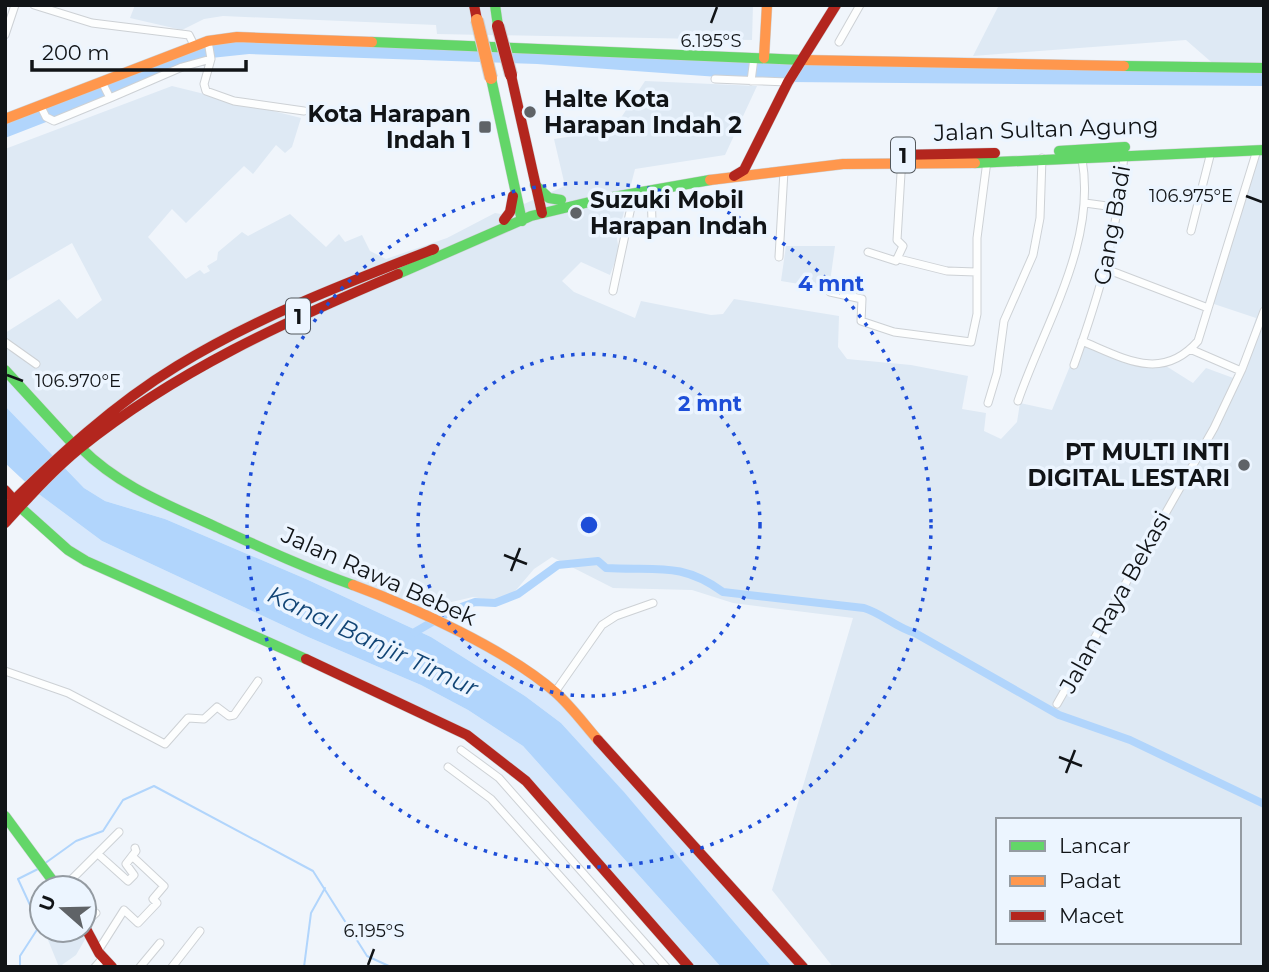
<svg xmlns="http://www.w3.org/2000/svg" width="1269" height="972" font-family="Montserrat,sans-serif">
	<style>
		.built { fill: #dee9f4; fill-rule: evenodd }
		.green { fill: #d7e8fc }
		.water { fill: #b1d5fc }
		.lines { fill: none; stroke-linecap: round; stroke-linejoin: round }
		.stream { stroke: #b1d5fc; stroke-width: 2 }
		.canal { stroke: #b1d5fc; stroke-width: 8 }
		.street-casing { stroke: #cdd1d5; stroke-width: 9 }
		.fast-casing { stroke: #cdd1d5; stroke-width: 11 }
		.slow-casing { stroke: #cdd1d5; stroke-width: 11 }
		.jam-casing { stroke: #cdd1d5; stroke-width: 11 }
		.street { stroke: #fdfefe; stroke-width: 7 }
		.fast { stroke: #63d668; stroke-width: 10 }
		.slow { stroke: #ff974d; stroke-width: 10 }
		.jam { stroke: #b3261e; stroke-width: 10 }
		.slow-bridge-casing { stroke: #cdd1d5; stroke-width: 14; stroke-linecap: butt }
		.jam-bridge-casing { stroke: #cdd1d5; stroke-width: 14; stroke-linecap: butt }
		.slow-bridge { stroke: #ff974d; stroke-width: 12 }
		.jam-bridge { stroke: #b3261e; stroke-width: 12 }
		.ticks { fill: none; stroke: #111417; stroke-width: 2.5 }
		.ring { fill: none; stroke: #1d4ed8; stroke-width: 3.5; stroke-dasharray: 3.5 7 }
		.poi-dot { fill: #5f6367; stroke: #ecf5ff; stroke-width: 2.5 }
		.labels { text-anchor: middle; dominant-baseline: central; stroke-width: 7; stroke-linejoin: round; paint-order: stroke }
		.shield { fill: #ecf5ff; stroke: #53585d; stroke-width: 2 }
		.shield-label { font-size: 21px; font-weight: bold; fill: #111417 }
		.poi-label { font-size: 23px; font-weight: bold; fill: #111417; stroke: #ecf5ff; text-anchor: start }
		.street-label { font-size: 23px; fill: #111417; stroke: #ecf5ff }
		.water-label { font-size: 24px; font-style: italic; fill: #124575; stroke: #ecf5ff }
		.ticks-label { font-size: 18px; text-anchor: middle; fill: #111417; stroke: #ecf5ff; stroke-width: 7; stroke-linejoin: round; paint-order: stroke }
		.centre { fill: #1d4ed8; stroke: #ecf5ff; stroke-width: 3.5 }
		.ring-label { font-size: 21px; text-anchor: middle; font-weight: bold; fill: #1d4ed8; stroke: #ecf5ff; stroke-width: 7; stroke-linejoin: round; paint-order: stroke }
	</style>
	<rect width="100%" height="100%" fill="#f0f5fb"/>
	<!-- built -->
	<path class="built" d="M135,5H753L752,40L437,34L436,25L223,16L204,19L182,30L130,18Z
		M999,5H1264V67H1217L1186,40L973,56Z
		M645,81L757,86L725,155L635,169L617,239L619,251L610,275L581,262L562,281L574,292L635,318L641,301L711,315L723,314L734,299L839,316L838,347L847,359L911,365L968,376L962,409L986,413L984,431L1001,439L1017,422L1020,403L1052,410L1079,344L1145,367L1166,366L1193,383L1206,368L1236,379L1256,318L1208,302L1257,150H1264V967H833L772,890L853,618L733,603L692,590L613,588L552,557L534,569L505,603L473,597L413,611L159,500L96,463L5,370V333L59,299L77,319L102,300L72,243L5,282V149L172,86L301,118L292,147L285,153L276,145L253,174L244,166L186,223L172,209L148,237L186,279L200,270L204,274L210,271L207,266L217,260L218,252L242,232L248,236L290,214L326,247L339,234L345,242L362,235L370,251L386,259L447,238L495,213L501,214L565,186L554,139L613,130ZM998,820H1239V942H998Z
		M786,246H835L829,289L781,281Z
		M55,930H83L87,936L76,955L59,967L46,935Z"/>
	<!-- green -->
	<path class="green" d="M5,370L72,443L56,459L5,406Z
		M81,448L116,480L450,627L555,692L803,967H772L621,789L561,723L525,696L431,637L306,579L165,519L105,501L84,488L62,465Z
		M36,492L102,541L308,637L421,685L468,710L523,746L721,967H689L525,781L454,728L86,561L20,507Z"/>
	<!-- water -->
	<path class="water" d="M237,37L653,53L1264,68V86L788,82L537,64L249,54L211,58L5,138V120L208,41Z
		M5,406L84,488L105,501L165,519L306,579L431,637L525,696L561,723L624,792L772,967H721L523,746L468,710L421,685L308,637L102,541L36,492L5,463Z"/>
	<g class="lines">
		<!-- stream -->
		<path class="stream" d="M44,864L76,841L103,831L123,800L154,786L313,871L367,956L391,967
			M40,868L18,879L30,905L42,920
			M20,967V956L42,922
			M304,967L311,913L325,888"/>
		<!-- canal -->
		<path class="canal" d="M415,632L453,610L475,602L495,603L518,594L558,565L598,561L606,568C655,571 681,561 723,592L864,608C883,614 895,627 915,633L1059,715L1130,740L1264,804"/>
		<defs>
			<path id="street" d="M34,5L92,23L189,35L195,47
				M5,35L15,5
				M208,41L211,59L204,84L206,91L234,101L304,111
				M839,42L860,5
				M715,79L788,82
				M751,81L754,58
				M103,84L110,98L182,67L211,59
				M41,107L46,117L54,121L110,98
				M651,190L652,222
				M1085,203L1107,206
				M1191,231L1211,152
				M868,252L896,261L903,246L897,240L901,173L905,163
				M779,257L784,171
				M899,259L947,271L976,272
				M1106,269L1208,308
				M613,291L634,193
				M830,292L862,299L861,321L894,332L971,342L977,314V238L987,161
				M1082,341C1125,359 1162,382 1198,341L1257,150
				M5,342L36,364
				M1190,349L1241,371
				M1074,365C1100,292 1118,232 1124,155
				M1018,401C1044,325 1097,243 1082,159
				M988,403L997,373L1004,321L1033,255L1040,218L1042,158
				M5,671L68,693L165,744L188,718L204,719L217,707L229,716L234,715L258,681
				M555,692L602,625L616,616L653,603
				M1057,704L1214,428L1242,369L1264,311
				M461,750L499,778L666,967
				M448,767L491,799L641,967
				M99,855L128,881L134,875L126,864L136,851L135,848
				M63,888L119,832
				M84,924L96,913
				M98,951L124,910L138,923L157,903L153,899L164,886L132,856
				M95,967L103,958
				M140,967L160,943
				M172,967L200,931"/>
			<path id="fast" d="M495,5L498,26
				M372,42L802,60
				M1124,66L1264,68
				M491,78L522,221
				M1059,151L1125,147
				M975,163L1264,150
				M535,185L549,198L561,200
				M398,274L531,216L602,199L710,180
				M5,370L72,443
				M81,448C119,486 166,504 214,526C260,547 305,568 353,585
				M20,507L68,550L86,561L306,659
				M5,816L58,888"/>
			<path id="slow" d="M764,58L767,5
				M802,60L1124,66
				M5,119L208,41L237,37L372,42
				M710,180L843,164L975,163
				M353,585C413,607 507,650 555,692C571,706 584,724 598,740"/>
			<path id="jam" d="M474,5L477,20
				M511,75L542,213
				M898,155L995,153
				M734,176L744,170L788,82L836,5
				M504,220L510,212L513,196
				M5,490L14,500
				M5,509C58,456 113,405 177,366C257,317 346,283 434,249
				M5,523C29,497 53,470 80,448C176,371 286,321 398,274
				M306,659L467,735L526,781L689,967
				M598,740L803,967
				M84,925L99,953L112,967"/>
		</defs>
		<!-- street casing -->
		<use href="#street" class="street-casing"/>
		<!-- fast casing -->
		<use href="#fast" class="fast-casing"/>
		<!-- slow casing -->
		<use href="#slow" class="slow-casing"/>
		<!-- jam casing -->
		<use href="#jam" class="jam-casing"/>
		<!-- street -->
		<use href="#street" class="street"/>
		<!-- fast -->
		<use href="#fast" class="fast"/>
		<!-- slow -->
		<use href="#slow" class="slow"/>
		<!-- jam -->
		<use href="#jam" class="jam"/>
		<defs>
			<path id="slow-bridge" d="M477,20L491,78"/>
			<path id="jam-bridge" d="M498,26L511,75"/>
		</defs>
		<!-- slow-bridge casing -->
		<use href="#slow-bridge" class="slow-bridge-casing"/>
		<!-- jam-bridge casing -->
		<use href="#jam-bridge" class="jam-bridge-casing"/>
		<!-- slow-bridge -->
		<use href="#slow-bridge" class="slow-bridge"/>
		<!-- jam-bridge -->
		<use href="#jam-bridge" class="jam-bridge"/>
	</g>
	<!-- ticks -->
	<path class="ticks" d="M711,23L717,7M1246,196L1262,202M7,375L23,381M504,555L527,564M511,571L520,548M1059,757L1082,766M1066,773L1075,750M368,965L374,949"/>
	<!-- distance rings -->
	<g class="ring">
		<circle cx="589" cy="525" r="171"/>
		<circle cx="589" cy="525" r="342"/>
	</g>
	<!-- markers -->
	<g class="poi-dot">
		<circle cx="530" cy="112" r="7"/>
		<rect x="478" y="120" width="14" height="14" rx="3.5"/>
		<circle cx="576" cy="213" r="7"/>
		<circle cx="1244" cy="465" r="7"/>
	</g>
	<g class="labels">
		<!-- shield labels -->
		<g class="shield">
			<rect x="891" y="137.5" width="24" height="35" rx="5"/>
			<rect x="286" y="298.5" width="24" height="35" rx="5"/>
		</g>
		<g class="shield-label">
			<text x="903" y="155">1</text>
			<text x="298" y="316">1</text>
		</g>
		<!-- poi labels -->
		<g class="poi-label">
			<text x="544" y="99">Halte Kota<tspan x="544" dy="26">Harapan Indah 2</tspan></text>
			<text x="471" y="114" text-anchor="end">Kota Harapan<tspan x="471" dy="26">Indah 1</tspan></text>
			<text x="590" y="200">Suzuki Mobil<tspan x="590" dy="26">Harapan Indah</tspan></text>
			<text x="1230" y="452" text-anchor="end">PT MULTI INTI<tspan x="1230" dy="26">DIGITAL LESTARI</tspan></text>
		</g>
		<!-- street labels -->
		<g class="street-label">
			<text transform="translate(1046 129) rotate(-2)">Jalan Sultan Agung</text>
			<text transform="translate(1112 225) rotate(-80)">Gang Badi</text>
			<text transform="translate(379 576) rotate(24)">Jalan Rawa Bebek</text>
			<text transform="translate(1115 602) rotate(-61)">Jalan Raya Bekasi</text>
		</g>
		<!-- water labels -->
		<g class="water-label">
			<text transform="translate(373 641) rotate(25)">Kanal Banjir Timur</text>
		</g>
	</g>
	<g class="ticks-label">
		<text x="711" y="47">6.195°S</text>
		<text x="1191" y="202">106.975°E</text>
		<text x="78" y="387">106.970°E</text>
		<text x="374" y="937">6.195°S</text>
	</g>
	<circle cx="589" cy="525" r="10" class="centre"/>
	<g class="ring-label">
		<text x="831" y="291">4 mnt</text>
		<text x="710" y="411">2 mnt</text>
	</g>
	<!-- border -->
	<rect width="1269" height="972" fill="none" stroke="#111417" stroke-width="14"/>
	<!-- legend -->
	<rect x="996" y="818" width="245" height="126" fill="#ecf5ff" stroke="#949ba2" stroke-width="2"/>
	<rect x="1010" y="841" width="35" height="10" fill="#63d668" stroke="#949ba2" stroke-width="2"/>
	<text x="1059" y="853" font-size="21" fill="#111417">Lancar</text>
	<rect x="1010" y="876" width="35" height="10" fill="#ff974d" stroke="#949ba2" stroke-width="2"/>
	<text x="1059" y="888" font-size="21" fill="#111417">Padat</text>
	<rect x="1010" y="911" width="35" height="10" fill="#b3261e" stroke="#949ba2" stroke-width="2"/>
	<text x="1059" y="923" font-size="21" fill="#111417">Macet</text>
	<!-- north arrow -->
	<g transform="translate(63 909) rotate(290)"><circle r="33" fill="#ecf5ff" stroke="#949ba2" stroke-width="2"/>
	<path d="M0-5L12 26L0 18L-12 26Z" fill="#5f6367"/>
	<text y="-10" font-size="19" font-weight="bold" text-anchor="middle" fill="#111417">U</text>
	</g>
	<!-- scale -->
	<path d="M32 60v10h214v-10" fill="none" stroke="#111417" stroke-width="3.5"/>
	<text x="42" y="60" font-size="21" fill="#111417" stroke="#ecf5ff" stroke-width="5" paint-order="stroke">200 m</text>
</svg>
